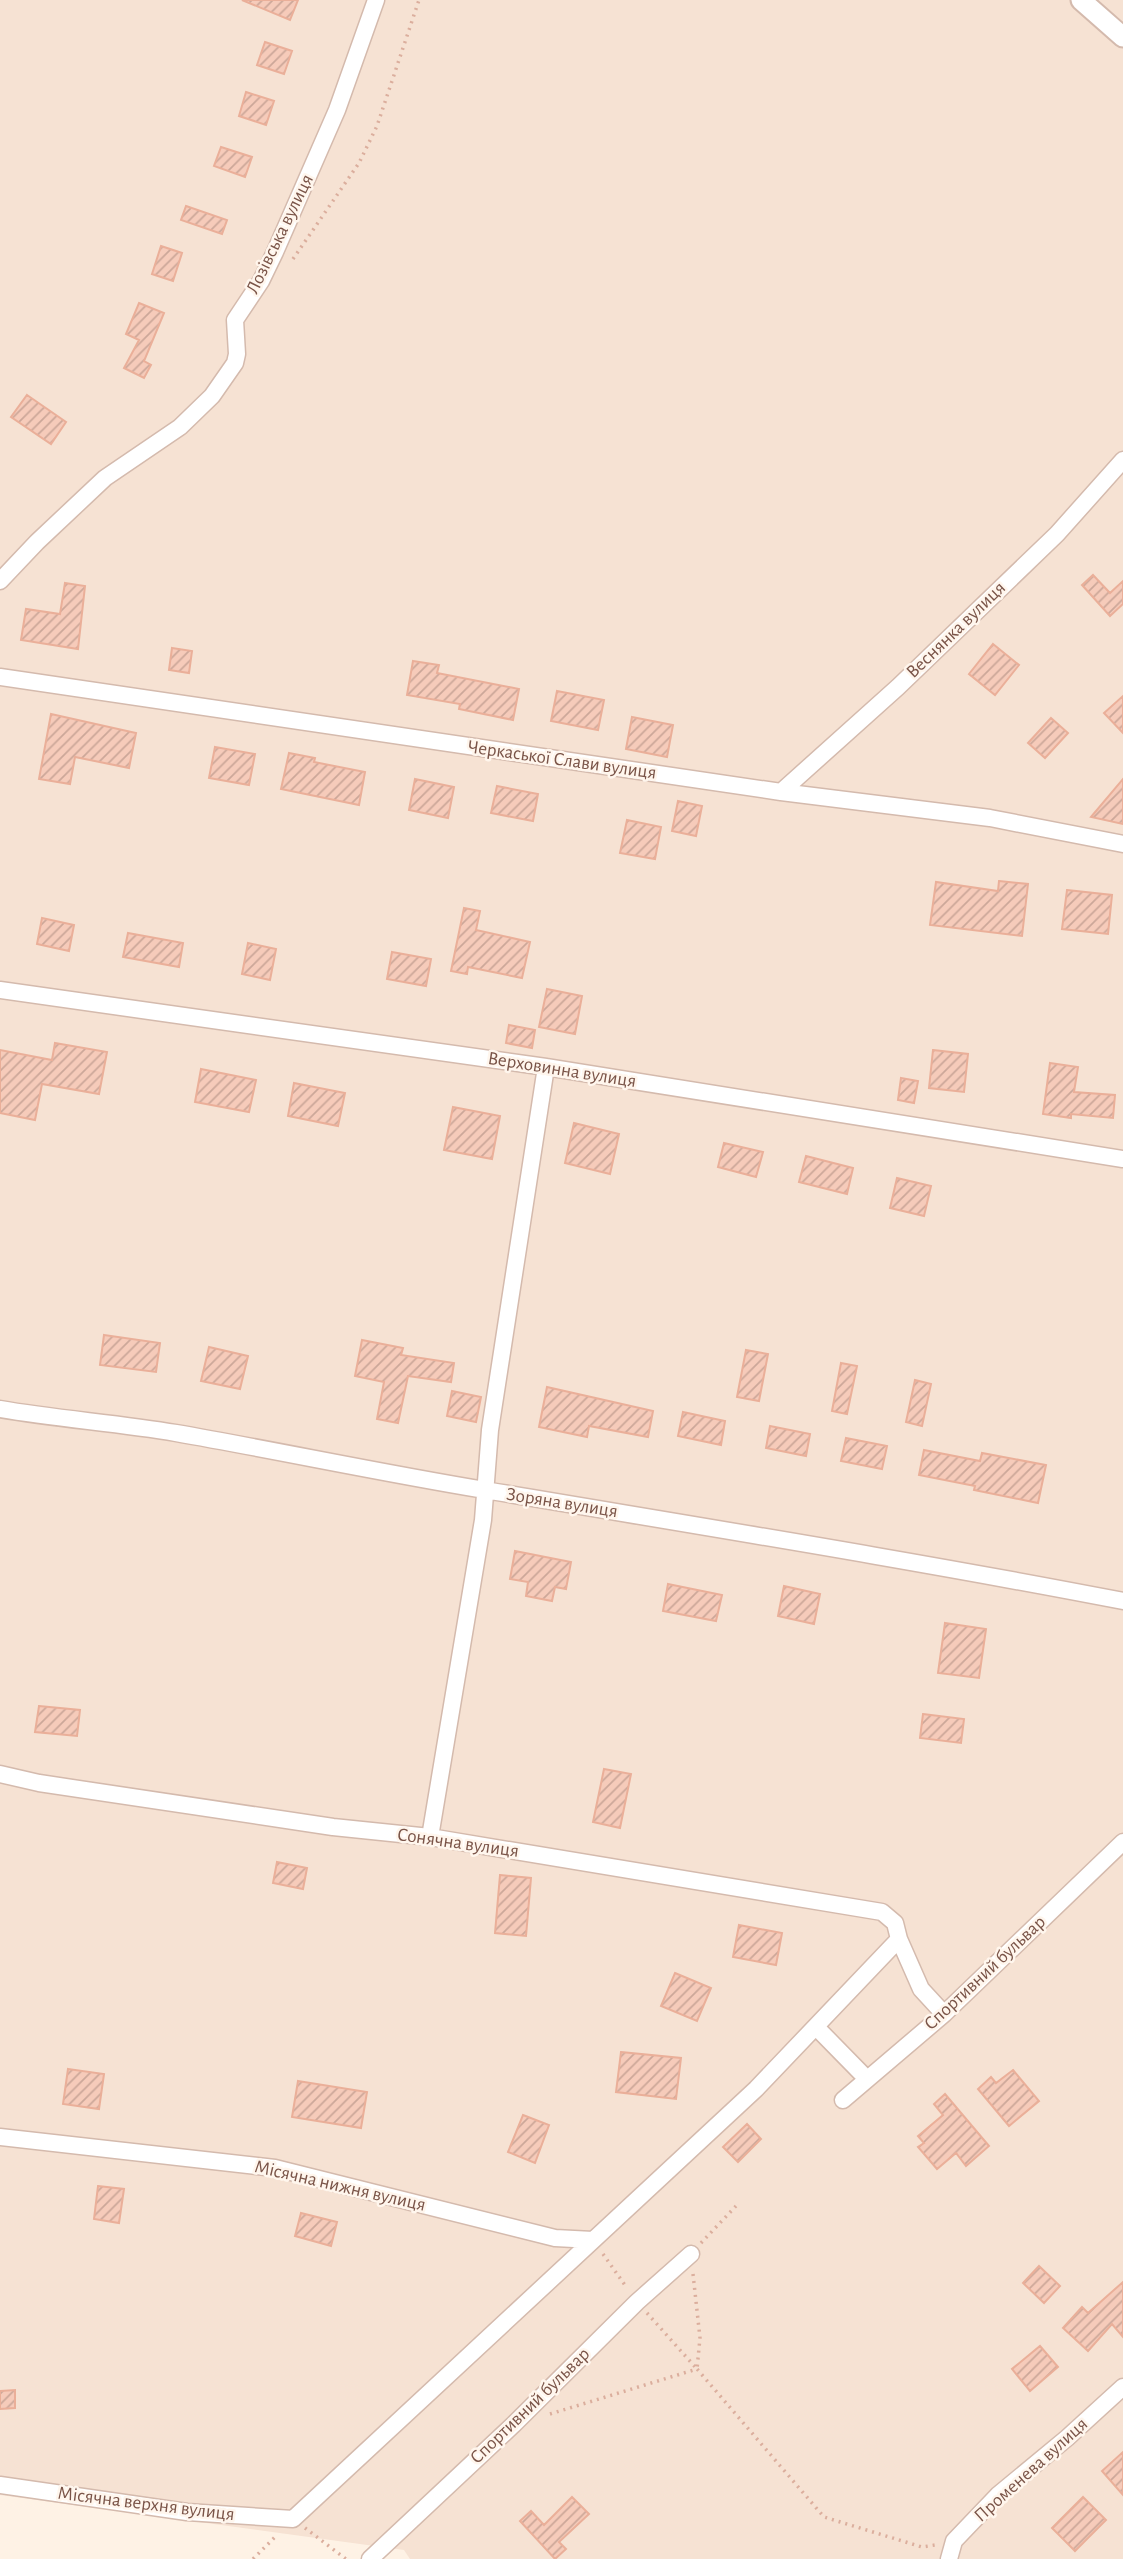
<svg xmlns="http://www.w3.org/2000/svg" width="1123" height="2559" font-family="'Alegreya Sans',sans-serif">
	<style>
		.residential { fill: #f6e2d3 }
		.building { fill: url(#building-hatch); stroke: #eaaf99; stroke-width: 2 }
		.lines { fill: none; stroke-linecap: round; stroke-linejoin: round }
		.minor-casing { stroke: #d4baad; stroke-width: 19 }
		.tertiary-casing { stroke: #d4baad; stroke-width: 23 }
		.path { stroke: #dbae9d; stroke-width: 3.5; stroke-dasharray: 2 5; stroke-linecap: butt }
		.minor { stroke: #fff; stroke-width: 16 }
		.tertiary { stroke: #fff; stroke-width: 19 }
		.labels { text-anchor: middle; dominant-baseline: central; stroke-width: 5; stroke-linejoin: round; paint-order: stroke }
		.street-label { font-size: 19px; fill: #7a5448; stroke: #fff6ed }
	</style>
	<defs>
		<pattern id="building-hatch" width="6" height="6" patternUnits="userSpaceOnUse" patternTransform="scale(1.75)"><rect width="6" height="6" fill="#f6cbba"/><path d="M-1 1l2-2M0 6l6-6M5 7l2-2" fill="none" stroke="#cca799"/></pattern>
	</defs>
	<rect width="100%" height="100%" fill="#fef2e5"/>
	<!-- residential -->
	<path class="residential" d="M0,0H1123V2559H410L404,2550L0,2495Z"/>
	<!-- building -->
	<path class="building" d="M242,0H298L290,20Z
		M265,42L292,51L284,74L257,65Z
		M246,92L274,101L266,125L239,116Z
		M221,147L252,157L245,177L214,166Z
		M186,206L227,220L222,234L181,220Z
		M161,246L182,253L173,281L152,274Z
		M139,303L164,313L144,361L151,365L144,378L124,368L139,340L126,334Z
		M27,395L66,422L51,444L11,417Z
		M1093,575L1110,593L1123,581V604L1110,616L1082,585Z
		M65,583L85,586L78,649L21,640L26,609L60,614Z
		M993,644L1019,665L995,695L969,674Z
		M172,648L192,651L189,673L169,670Z
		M413,661L439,665L437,673L519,689L513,720L459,709L460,704L407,695Z
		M557,691L604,700L598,730L551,721Z
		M1123,696V733L1104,713Z
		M51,714L136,733L129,768L75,757L70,784L39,779Z
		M632,717L673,725L667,757L626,749Z
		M1051,718L1068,733L1045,758L1028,743Z
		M215,747L255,754L249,785L209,778Z
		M289,753L315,758L314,762L365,772L359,805L281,789Z
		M415,779L454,787L448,818L409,810Z
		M1123,779V824L1091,817Z
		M497,786L538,794L533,821L491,813Z
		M678,801L702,806L696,836L672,831Z
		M627,820L661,827L655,859L620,853Z
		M999,881L1028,884L1022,936L930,925L936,882L998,891Z
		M1067,890L1112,895L1108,934L1062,929Z
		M464,908L480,911L476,930L530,942L522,978L468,967L467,974L451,971Z
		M42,918L74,925L69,951L37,944Z
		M128,933L183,943L179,967L123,957Z
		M248,943L276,949L270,980L242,974Z
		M392,952L431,959L426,986L387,979Z
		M547,989L582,996L575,1034L539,1027Z
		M509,1025L535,1030L532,1048L506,1043Z
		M55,1043L107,1052L99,1094L42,1084L35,1120L0,1113V1050L52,1060Z
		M933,1050L968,1054L964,1092L929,1088Z
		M1050,1063L1078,1067L1074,1092L1115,1095L1113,1118L1071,1114V1118L1043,1114Z
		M201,1069L256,1080L249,1112L195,1102Z
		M901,1078L918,1081L914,1103L898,1100Z
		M294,1083L345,1093L338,1126L288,1116Z
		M453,1107L500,1116L492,1159L444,1150Z
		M574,1123L619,1134L610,1174L565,1163Z
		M724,1143L763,1152L756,1177L718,1167Z
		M806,1156L853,1168L847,1194L799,1182Z
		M897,1178L931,1186L924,1216L890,1208Z
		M104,1335L160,1343L156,1372L100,1365Z
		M362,1340L403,1348L401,1355L454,1363L451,1382L408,1376L398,1423L377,1419L384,1382L355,1376Z
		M209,1347L248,1356L240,1389L201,1381Z
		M746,1350L768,1354L759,1401L737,1397Z
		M841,1363L857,1366L847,1414L832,1411Z
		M915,1380L931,1384L922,1426L906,1422Z
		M547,1387L653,1411L648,1437L589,1426L587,1437L539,1427Z
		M452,1391L481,1397L476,1422L447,1416Z
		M683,1412L725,1421L721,1445L678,1436Z
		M770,1426L810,1434L806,1456L766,1448Z
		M846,1438L887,1446L882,1469L841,1461Z
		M924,1450L980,1461L982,1453L1046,1465L1038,1503L974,1490L975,1486L919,1475Z
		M515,1551L571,1562L566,1589L555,1587L552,1601L526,1596L528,1582L510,1579Z
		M668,1584L722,1595L716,1621L663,1611Z
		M784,1586L820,1594L814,1624L778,1616Z
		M945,1623L986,1629L979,1678L938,1673Z
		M39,1706L80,1710L77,1736L35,1732Z
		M923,1714L964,1719L961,1743L920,1738Z
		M604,1769L631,1774L620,1828L593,1822Z
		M277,1862L307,1868L303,1889L273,1883Z
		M500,1875L531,1878L526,1936L495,1933Z
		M739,1925L782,1933L776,1965L733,1957Z
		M675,1973L711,1988L697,2021L661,2006Z
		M621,2052L681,2058L676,2099L616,2092Z
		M68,2069L104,2074L99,2109L63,2104Z
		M1013,2070L1039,2101L1009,2126L978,2089L991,2077L996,2083Z
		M298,2081L367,2092L361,2128L292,2117Z
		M945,2094L989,2146L966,2166L956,2153L937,2169L918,2147L924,2143L918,2136L943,2115L934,2104Z
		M523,2115L549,2125L535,2163L508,2152Z
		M747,2124L761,2139L738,2162L723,2147Z
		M98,2186L124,2189L119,2223L94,2219Z
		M301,2213L337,2222L331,2246L295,2236Z
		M1039,2266L1060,2286L1044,2303L1023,2283Z
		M1123,2282V2337L1112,2324L1088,2351L1063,2328L1082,2307L1088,2313Z
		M1040,2346L1058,2367L1030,2391L1012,2369Z
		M15,2390V2408L0,2409V2391Z
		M1123,2452V2495L1102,2471Z
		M572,2497L589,2514L559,2542L566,2549L555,2559L520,2521L531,2511L544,2525Z
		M1083,2497L1106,2520L1075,2551L1052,2528Z"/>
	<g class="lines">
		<defs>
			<path id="minor" d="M0,581L37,542L105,478L180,427L212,396L235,363L237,354L235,320L261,281L275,252L337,110L376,0
				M0,677L781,792L990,818L1123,844
				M781,792L898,687L1057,534L1123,460
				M0,990L546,1067L1123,1159
				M0,1409C58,1419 117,1423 176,1433C279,1451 382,1473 485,1490C698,1526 911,1560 1123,1601
				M0,1774L39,1783L333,1827L430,1837L882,1912L895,1923L899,1939L921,1989L944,2014
				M430,1837L483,1520L490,1430L546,1067
				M816,2027L867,2079
				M843,2100L944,2014L1123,1842
				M0,2137L275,2168L555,2238L593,2240
				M0,2485L187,2512L293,2519L756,2089L899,1939
				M370,2559L513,2425L637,2302L691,2254
				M949,2559L954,2541L998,2495L1067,2438L1123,2387"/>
			<path id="tertiary" d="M1081,0L1123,37"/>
		</defs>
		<!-- minor casing -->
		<use href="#minor" class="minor-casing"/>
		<!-- tertiary casing -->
		<use href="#tertiary" class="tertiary-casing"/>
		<!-- path -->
		<path class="path" d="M293,259L359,163L377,126L419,0
			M701,2243L736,2206
			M603,2254L627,2288
			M693,2274L700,2338L697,2369
			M647,2313L697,2369
			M550,2414L697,2369L824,2517L922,2547L935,2545
			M305,2528L346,2559
			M253,2559L276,2536"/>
		<!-- minor -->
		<use href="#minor" class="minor"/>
		<!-- tertiary -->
		<use href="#tertiary" class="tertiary"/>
	</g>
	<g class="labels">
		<!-- street labels -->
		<g class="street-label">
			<text transform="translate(280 234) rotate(-64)">Лозівська вулиця</text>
			<text transform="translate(956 630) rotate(-44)">Веснянка вулиця</text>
			<text transform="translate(562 760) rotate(8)">Черкаської Слави вулиця</text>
			<text transform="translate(562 1070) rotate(9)">Верховинна вулиця</text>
			<text transform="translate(562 1503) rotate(9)">Зоряна вулиця</text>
			<text transform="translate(458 1843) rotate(8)">Сонячна вулиця</text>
			<text transform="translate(985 1973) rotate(-43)">Спортивний бульвар</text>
			<text transform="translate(340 2186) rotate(13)">Місячна нижня вулиця</text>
			<text transform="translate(530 2406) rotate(-44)">Спортивний бульвар</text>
			<text transform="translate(1031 2470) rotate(-42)">Променева вулиця</text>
			<text transform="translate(146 2504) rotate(7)">Місячна верхня вулиця</text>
		</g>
	</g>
</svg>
